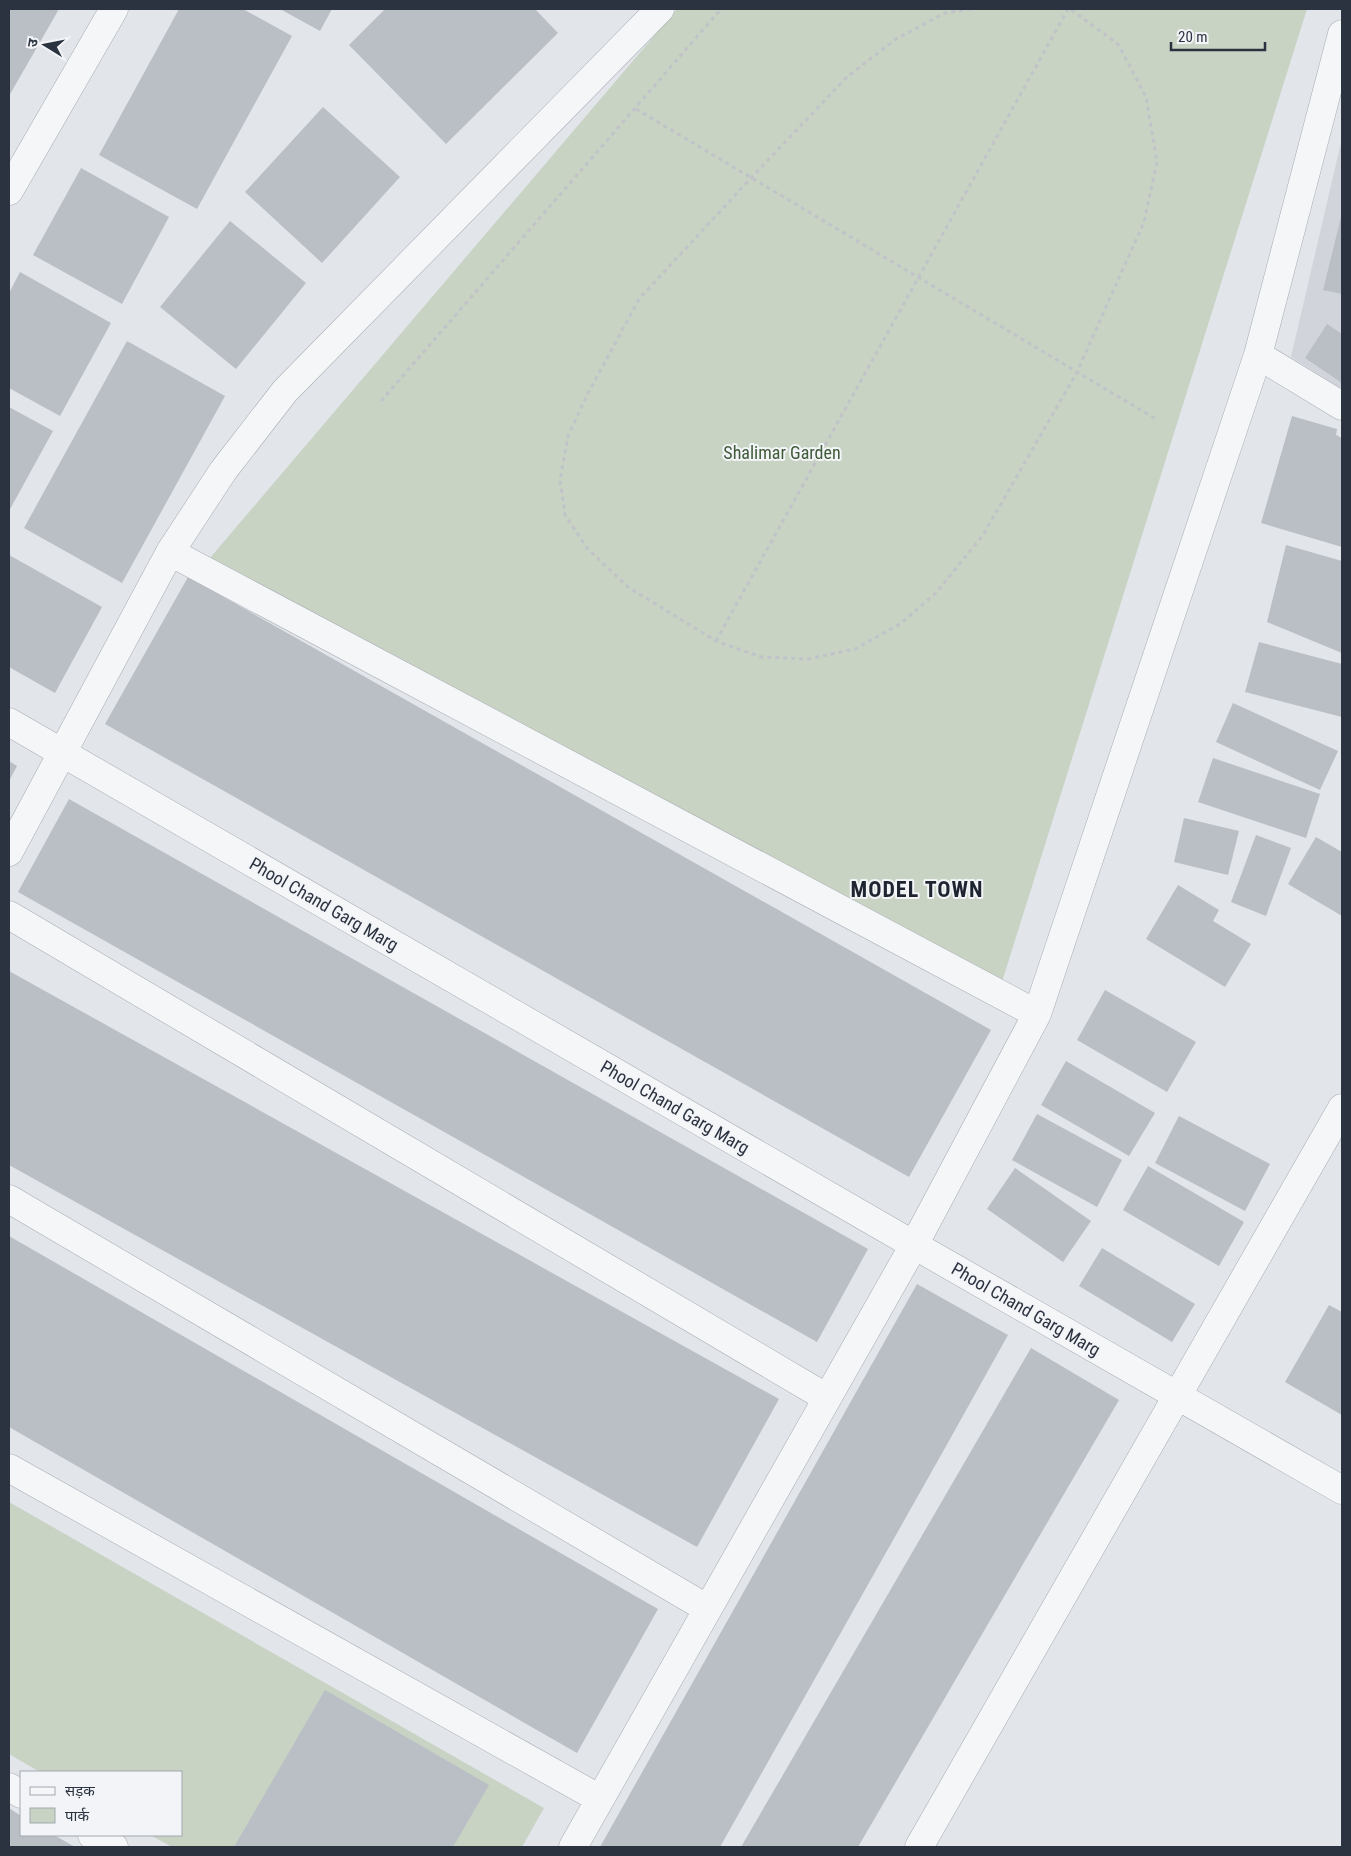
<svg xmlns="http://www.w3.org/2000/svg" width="1351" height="1856" font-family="'Roboto Condensed','Noto Sans Devanagari',sans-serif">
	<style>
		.built { fill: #d1d4db }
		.green { fill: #c8d3c4 }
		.building { fill: #babfc6 }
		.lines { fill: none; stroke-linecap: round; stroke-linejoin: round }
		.minor-casing { stroke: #a8acb4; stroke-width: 29 }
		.path { stroke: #c1c3c8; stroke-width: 3; stroke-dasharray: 4 4; stroke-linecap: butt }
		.minor { stroke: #f5f6f8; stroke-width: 28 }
		.labels { text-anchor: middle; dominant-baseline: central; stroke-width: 4; stroke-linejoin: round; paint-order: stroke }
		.park-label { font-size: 18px; fill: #415b3a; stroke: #f2f4f7 }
		.street-label { font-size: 18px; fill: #2c3340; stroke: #f2f4f7 }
		.district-label { font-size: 22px; font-weight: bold; letter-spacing: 1px; fill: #1e2531; stroke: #f2f4f7 }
	</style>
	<rect width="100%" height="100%" fill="#e2e5ea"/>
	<!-- built -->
	<path class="built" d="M1342,138V389L1291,357Z"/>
	<!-- green -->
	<path class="green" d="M677,9H1307L1001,985L204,565Z
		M9,1502L544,1808L522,1847H172L150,1835H181V1772H40L9,1754Z"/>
	<!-- building -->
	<path class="building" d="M9,9H59L9,96Z
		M179,9H243L292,36L197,209L99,155Z
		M280,9H332L320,31Z
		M385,9H535L558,33L446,144L349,45Z
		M323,107L400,177L322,263L245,192Z
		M81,168L169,217L122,304L33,255Z
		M1342,213V294L1323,290Z
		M230,221L306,283L236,369L160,307Z
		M20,272L111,323L60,416L9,388V293Z
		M1327,324L1342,334V383L1305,358Z
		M127,341L225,396L122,583L24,528Z
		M9,407L53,431L9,511Z
		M1292,416L1337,429L1336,435L1342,438V547L1261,523Z
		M1286,545L1342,561V653L1267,622Z
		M9,555L102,607L55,693L9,667Z
		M188,577L991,1030L909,1177L105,724Z
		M1259,642L1342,664V717L1245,692Z
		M1233,703L1338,751L1320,790L1216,742Z
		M1213,758L1320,794L1306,838L1198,802Z
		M9,761L17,766L9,781Z
		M69,799L868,1249L817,1342L18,892Z
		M1184,818L1239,831L1228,875L1174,862Z
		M1256,835L1291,848L1266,916L1231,902Z
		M1316,837L1342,852V916L1288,884Z
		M1178,885L1219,910L1213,921L1251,944L1225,987L1146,939Z
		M9,971L779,1399L697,1547L9,1165Z
		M1105,990L1196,1042L1167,1092L1077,1040Z
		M1066,1061L1155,1113L1129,1156L1041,1105Z
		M1037,1114L1122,1160L1097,1207L1012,1160Z
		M1179,1116L1270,1164L1245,1211L1155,1163Z
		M1148,1166L1244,1222L1219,1266L1123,1210Z
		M1015,1168L1091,1221L1063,1262L987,1209Z
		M9,1236L658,1609L577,1753L9,1427Z
		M1102,1248L1195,1304L1172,1342L1079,1286Z
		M917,1284L1008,1335L945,1448L720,1847H600Z
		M1329,1305L1342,1312V1415L1285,1382Z
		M1031,1348L1119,1400L988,1624L858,1847H741Z
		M325,1690L489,1785L453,1847H234Z
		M9,1808L21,1816V1835H54L75,1847H9Z"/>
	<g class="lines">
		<defs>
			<path id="minor" d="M9,191L114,9
				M1258,355L1342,406
				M170,552L1037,1014
				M9,722L914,1245L1342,1490
				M9,852L170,552L223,471L285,391L660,9
				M9,915L827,1398
				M9,1199L708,1609
				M9,1468L600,1799
				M9,1787L21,1794
				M92,1835L114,1847
				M573,1847L914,1245L1037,1014L1258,355L1342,34
				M919,1847L1342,1108"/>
		</defs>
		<!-- minor casing -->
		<use href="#minor" class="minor-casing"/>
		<!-- path -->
		<path class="path" d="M971,9L945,13L896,39L847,77L751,178L639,299L587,395L568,436L560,480L565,515L587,548L628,587L716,641L761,657L808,659L855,649L900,624L936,593L983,535L1077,372L1144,222L1157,162L1146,97L1118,44L1070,9
			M636,109L1156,419
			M381,401L721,9
			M716,641L1068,9"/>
		<!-- minor -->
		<use href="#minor" class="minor"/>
	</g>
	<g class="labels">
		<!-- park labels -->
		<g class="park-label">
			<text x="782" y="452">Shalimar Garden</text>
		</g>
		<!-- street labels -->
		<g class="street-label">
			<text transform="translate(324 904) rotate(30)">Phool Chand Garg Marg</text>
			<text transform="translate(675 1107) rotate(30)">Phool Chand Garg Marg</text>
			<text transform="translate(1026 1309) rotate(30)">Phool Chand Garg Marg</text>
		</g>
		<!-- district labels -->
		<g class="district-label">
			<text x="917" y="889">MODEL TOWN</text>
		</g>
	</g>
	<!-- border -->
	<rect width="1351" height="1856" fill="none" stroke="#2c3340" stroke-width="20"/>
	<!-- legend -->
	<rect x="20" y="1771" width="162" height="65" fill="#f2f4f7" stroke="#a3a7ae"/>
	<rect x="30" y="1787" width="25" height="8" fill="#f5f6f8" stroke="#a3a7ae"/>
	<text x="65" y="1796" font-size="15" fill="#2c3340">सड़क</text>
	<rect x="30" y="1808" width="25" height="15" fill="#c8d3c4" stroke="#a3a7ae"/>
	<text x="65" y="1821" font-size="15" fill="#2c3340">पार्क</text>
	<!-- north arrow -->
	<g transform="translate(45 45) rotate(280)" stroke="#f2f4f7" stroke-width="4" paint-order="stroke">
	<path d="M0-4L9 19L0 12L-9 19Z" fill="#2c3340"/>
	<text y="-8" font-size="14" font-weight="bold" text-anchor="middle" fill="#2c3340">उ</text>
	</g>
	<!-- scale -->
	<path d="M1171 42v8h94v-8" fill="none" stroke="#2c3340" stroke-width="2.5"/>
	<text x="1178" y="42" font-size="15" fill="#2c3340" stroke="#f2f4f7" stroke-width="4" paint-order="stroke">20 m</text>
</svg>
